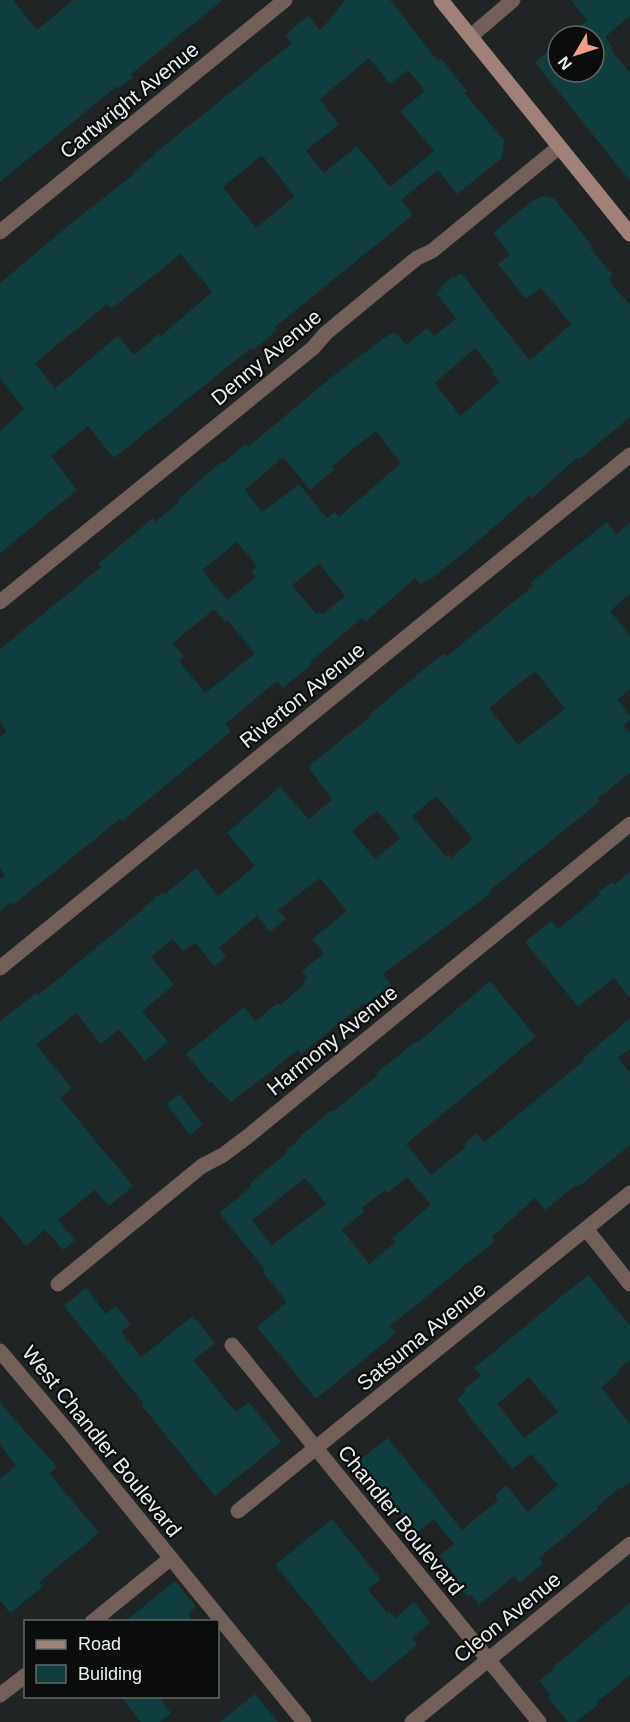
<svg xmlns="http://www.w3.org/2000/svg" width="630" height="1722" font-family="Arial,sans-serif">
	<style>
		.building { fill: #103d3e; fill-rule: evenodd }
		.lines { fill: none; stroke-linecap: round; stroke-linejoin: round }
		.street { stroke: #725f59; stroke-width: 15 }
		.secondary { stroke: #9f8177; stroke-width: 15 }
		.labels { text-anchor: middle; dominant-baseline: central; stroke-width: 4.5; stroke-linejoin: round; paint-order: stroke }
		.street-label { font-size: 21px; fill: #eef1f1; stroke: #0b0d0d }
	</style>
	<rect width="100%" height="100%" fill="#202424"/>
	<!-- building -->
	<path class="building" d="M0,0H13L37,30L73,0H223L131,74L133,77L119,88L117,86L0,182Z
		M345,0H390L438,61L441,58L467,91L464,93L504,140L502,158L457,194L438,170L401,200L413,215L275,327L277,330L253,350L251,348L114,458L88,426L51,456L77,490L0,553V431L24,409L0,379V283L74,221L133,175L132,174L165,145L292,43L285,35L307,17L310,18L320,31ZM369,58L390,84L408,70L425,91L400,111L434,151L390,187L357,146L324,173L306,151L339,124L320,99ZM262,155L295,196L256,228L223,187ZM181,254L212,292L161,336L159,334L134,355L118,336L55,388L35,363L107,304L111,309Z
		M571,0H630V16L605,37L613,48L611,50L630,73V181L535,62L558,44V72H594V36H567L587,20Z
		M544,196L553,198L557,202L592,246L590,248L613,275L609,278L612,285L630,305V417L580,459L578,457L532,498L529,496L476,543L430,580L428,579L421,585L415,578L365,622L362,618L310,662L312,664L283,688L277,681L225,724L231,732L226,736L122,821L120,819L13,905L11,902L0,911V879L5,875L0,868V737L7,732L0,723V649L101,567L99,563L153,518L155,522L178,503L177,502L183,495L222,461L223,463L246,444L248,447L333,376L387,336L393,333L395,335L397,334L406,345L427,328L434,336L456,319L436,293L442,289L440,287L454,276L455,278L461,273L529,360L535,356L571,324L541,288L526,299L498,264L510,255L493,233L533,200ZM475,348L493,370L491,372L500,382L460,416L435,383ZM376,431L401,463L339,517L335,512L327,518L299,484L262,512L245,490L283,457L310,490L335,469L332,466ZM237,542L257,566L251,571L256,577L227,600L202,570ZM319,564L345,596L322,615L319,612L316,614L292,585ZM214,609L225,622L228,620L255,654L205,693L179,661L184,656L173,643Z
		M607,522L617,534L630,523V594L610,611L630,636V689L617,700L630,716V720L624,726L630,733V773L598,798L600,801L488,892L490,894L383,974L391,985L365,1005L364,1003L301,1054L298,1050L231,1102L221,1091L220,1092L212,1082L210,1083L186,1054L244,1007L255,1021L278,1003L280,1005L305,984L303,981L307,978L302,971L324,953L312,939L347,911L320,878L278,910L286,919L270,932L257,916L219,948L226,957L214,966L196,943L183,951L173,939L151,957L174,985L142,1011L168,1042L145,1061L119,1029L101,1044L76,1013L36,1045L72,1088L60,1098L133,1186L109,1206L95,1190L58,1220L75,1240L63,1250L45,1230L26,1246L0,1215V1021L36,993L38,995L134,917L157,896L163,893L164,895L196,868L218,896L255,866L227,833L280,787L309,819L332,800L308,767L371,716L370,714L423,670L443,654L447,656L533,586L530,583ZM535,671L565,709L518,745L489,708ZM436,796L473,839L451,858L449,855L446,857L412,816ZM377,811L401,838L375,859L352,831Z
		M630,872V998L614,978L578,1007L525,942L551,921L558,929L600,895L598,893L612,882L614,885Z
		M490,981L536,1037L406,1144L431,1175L466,1147L464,1144L477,1133L484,1142L584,1061L582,1059L630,1018V1049L618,1058L630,1073V1145L578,1187L576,1185L545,1210L535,1198L492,1237L495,1241L390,1326L396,1333L316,1399L257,1327L287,1302L263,1272L265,1270L219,1213L251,1187L249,1184L288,1152L286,1150L302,1137L300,1136L332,1110L334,1111L378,1075L376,1073L414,1043H417ZM407,1177L431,1205L392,1238L396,1242L369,1264L342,1230L365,1211L362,1208L385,1190L387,1193ZM305,1178L326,1204L272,1245L252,1220Z
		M179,1094L203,1124L190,1135L166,1104Z
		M588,1275L630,1326V1360L618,1370L619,1372L601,1388L630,1424V1482L621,1489L620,1487L597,1507L598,1509L539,1558L543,1563L520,1583L514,1576L479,1605L472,1595L467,1596L456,1581L458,1579L439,1555L454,1544L434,1519L416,1533L358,1461L388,1438L462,1530L498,1500L495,1495L506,1485L528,1512L558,1485L531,1454L512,1469L465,1411L466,1410L457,1399L466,1392L464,1389L481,1376L474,1368ZM529,1377L558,1412L524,1438L497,1404Z
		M86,1288L106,1314L116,1306L131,1324L121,1332L141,1357L193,1316L215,1343L193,1360L236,1412L249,1402L281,1442L215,1496L142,1406L144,1404L64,1306Z
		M0,1403L57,1467L49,1473L99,1533L39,1582L43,1587L10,1613L0,1601V1479L16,1466L0,1445Z
		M332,1519L381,1579L368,1589L387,1613L389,1611L395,1618L414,1602L430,1623L412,1638L417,1645L371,1683L275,1565Z
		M175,1581L196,1607L188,1614L194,1622H124Z
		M630,1603V1675L596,1703L598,1705L576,1722H568L548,1697L551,1695L539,1681L553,1669L552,1668Z
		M255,1694L278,1722H220Z
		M120,1696H158L171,1713L160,1722H141Z"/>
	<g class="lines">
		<!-- street -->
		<path class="street" d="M471,36L513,0
			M0,232L285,0
			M0,602L313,348L326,333L417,258L432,251L559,147
			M0,968L630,455
			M586,1229L630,1284
			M58,1284L202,1166L223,1155L247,1137L630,824
			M232,1345L539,1722
			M0,1351L70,1434L304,1722
			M238,1511L630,1193
			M92,1622L171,1558
			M0,1695L26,1675
			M412,1722L630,1544"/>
		<!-- secondary -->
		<path class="secondary" d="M441,0L630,234"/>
	</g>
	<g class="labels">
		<!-- street labels -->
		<g class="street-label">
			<text transform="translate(129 100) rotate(-39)">Cartwright Avenue</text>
			<text transform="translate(266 357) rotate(-40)">Denny Avenue</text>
			<text transform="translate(302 695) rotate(-39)">Riverton Avenue</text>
			<text transform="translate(332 1040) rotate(-39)">Harmony Avenue</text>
			<text transform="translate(421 1336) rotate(-39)">Satsuma Avenue</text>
			<text transform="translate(102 1441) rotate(51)">West Chandler Boulevard</text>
			<text transform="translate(401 1520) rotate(51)">Chandler Boulevard</text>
			<text transform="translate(507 1617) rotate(-39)">Cleon Avenue</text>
		</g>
	</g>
	<!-- legend -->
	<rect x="24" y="1620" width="195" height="78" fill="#0b0d0d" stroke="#666868" stroke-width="1.5"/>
	<rect x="36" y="1640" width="30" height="9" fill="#9f8177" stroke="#666868" stroke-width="1.5"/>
	<text x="78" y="1650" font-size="18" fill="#eef1f1">Road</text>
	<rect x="36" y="1665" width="30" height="18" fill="#103d3e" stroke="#666868" stroke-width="1.5"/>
	<text x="78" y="1680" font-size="18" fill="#eef1f1">Building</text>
	<!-- north arrow -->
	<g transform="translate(576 54) rotate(231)"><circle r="28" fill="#0b0d0d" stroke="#666868" stroke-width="1.5"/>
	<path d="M0-4.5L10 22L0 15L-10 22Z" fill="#f39f85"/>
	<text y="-9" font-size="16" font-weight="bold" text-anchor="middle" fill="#eef1f1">N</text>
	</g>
</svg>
